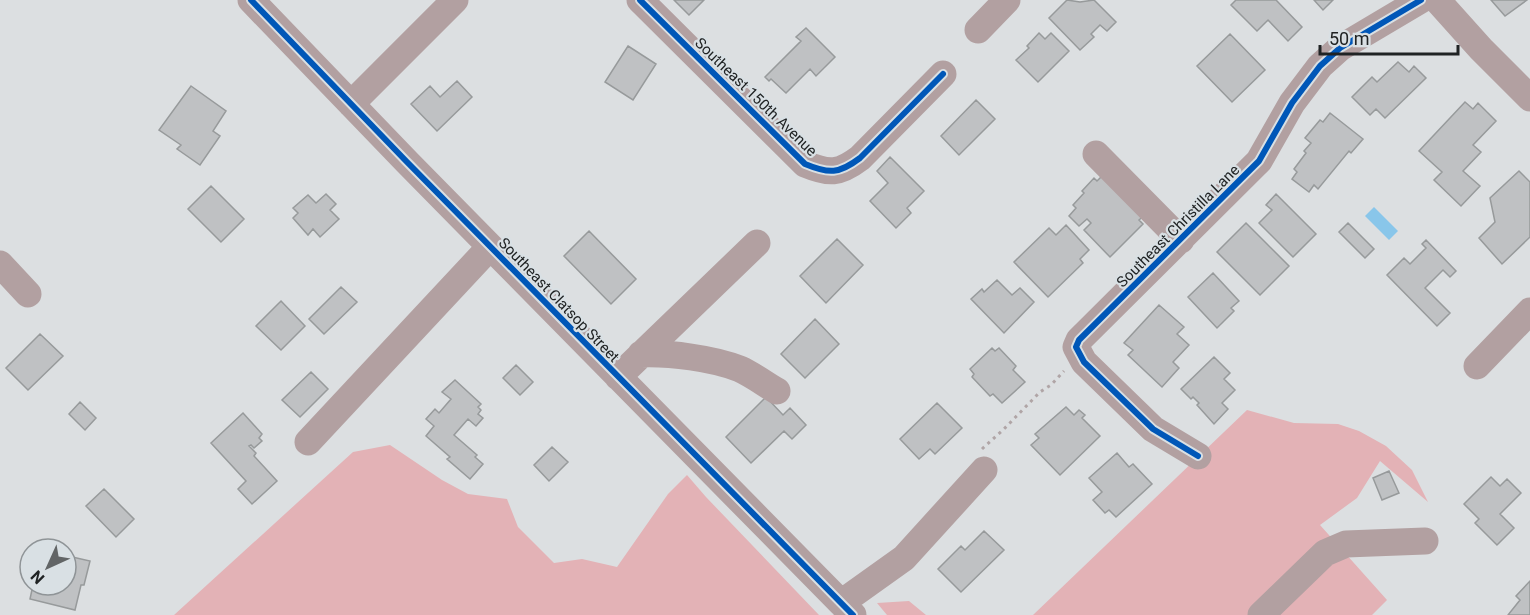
<svg xmlns="http://www.w3.org/2000/svg" width="1530" height="615" font-family="Roboto,sans-serif">
	<style>
		.forest { fill: #e3b2b6 }
		.water { fill: #89c6ea }
		.building { fill: #bfc1c3; stroke: #979a9b; stroke-width: 1.5 }
		.lines { fill: none; stroke-linecap: round; stroke-linejoin: round }
		.path { stroke: #b0a5a6; stroke-width: 3; stroke-dasharray: 3 4.5; stroke-linecap: butt }
		.minor { stroke: #b2a0a1; stroke-width: 27 }
		.cycleway-casing { stroke: #d9e0e4; stroke-width: 10 }
		.cycleway { stroke: #0057b8; stroke-width: 6 }
		.labels { text-anchor: middle; dominant-baseline: central; stroke-width: 4.5; stroke-linejoin: round; paint-order: stroke }
		.street-label { font-size: 15px; fill: #202324; stroke: #d9e0e4 }
	</style>
	<rect width="100%" height="100%" fill="#dcdfe1"/>
	<!-- forest -->
	<path class="forest" d="M1247,410L1294,423L1338,424L1359,431L1386,446L1412,470L1428,502L1380,461L1357,498L1320,525L1387,600L1372,615H1033Z
		M390,445L442,480L468,494L507,499L518,527L554,563L582,559L617,567L668,494L687,475L706,497L819,615H174L353,452Z
		M909,601L926,615H887L877,603Z"/>
	<!-- water -->
	<path class="water" d="M1374,207L1398,231L1389,240L1365,216Z"/>
	<!-- building -->
	<path class="building" d="M674,0H704L689,15Z
		M1067,0L1080,2L1094,0L1116,22L1107,31L1100,25L1091,34L1094,37L1080,50L1049,18Z
		M1236,0H1276L1302,27L1288,41L1268,20L1257,31L1231,5Z
		M1314,0H1333L1323,10Z
		M1491,0H1527L1505,16Z
		M806,28L835,57L816,76L810,69L786,93L771,79L769,81L765,77L801,41L796,37Z
		M1039,33L1045,39L1051,33L1069,51L1038,82L1016,60L1029,48L1027,46Z
		M1230,34L1265,70L1232,102L1197,66Z
		M628,46L656,64L633,100L605,82Z
		M1398,62L1409,72L1414,66L1426,78L1385,118L1376,109L1370,115L1352,97L1372,77L1377,82Z
		M457,81L472,97L437,131L411,104L430,86L440,97Z
		M191,86L226,111L213,131L220,136L200,165L177,149L181,145L159,130Z
		M976,100L995,119L959,155L941,136Z
		M1465,102L1473,109L1478,103L1496,121L1473,145L1481,152L1463,171L1480,186L1461,206L1434,180L1442,172L1419,151Z
		M1330,113L1363,139L1351,153L1349,151L1318,189L1314,185L1309,192L1292,179L1297,172L1294,169L1306,153L1304,151L1311,143L1305,138L1320,120L1323,122Z
		M890,157L924,191L907,208L911,213L896,228L870,201L888,183L877,171Z
		M1519,171L1530,182V237L1502,264L1479,238L1495,222L1490,198Z
		M1106,172L1147,213L1139,220L1143,224L1110,257L1084,230L1091,223L1087,219L1079,226L1069,216L1076,208L1073,205L1084,193L1082,191L1094,178L1097,181Z
		M211,186L244,219L221,242L188,209Z
		M326,194L336,204L330,210L339,219L320,237L313,229L308,235L293,218L298,213L293,208L308,195L316,203Z
		M1276,194L1316,234L1293,257L1259,223L1272,210L1266,205Z
		M1246,223L1289,266L1260,295L1217,252Z
		M1348,223L1374,249L1365,258L1339,232Z
		M1066,225L1089,250L1080,259L1083,263L1048,297L1014,262L1049,228L1056,235Z
		M589,231L636,279L611,304L564,256Z
		M837,239L863,265L826,303L800,276Z
		M1426,240L1456,271L1450,277L1443,270L1425,288L1450,313L1437,326L1387,275L1404,258L1410,264L1426,248L1422,244Z
		M1213,273L1239,301L1231,308L1234,311L1217,328L1188,297Z
		M997,280L1012,295L1020,288L1034,302L1004,333L971,299L982,289L984,292Z
		M341,287L357,302L324,334L309,319Z
		M281,301L305,326L281,350L256,326Z
		M1159,305L1184,327L1177,334L1189,345L1173,362L1179,368L1162,387L1128,355L1133,350L1124,343Z
		M815,319L839,344L805,378L781,354Z
		M40,334L63,356L28,390L6,368Z
		M992,348L995,351L999,348L1016,366L1013,370L1025,382L1002,403L993,394L990,396L972,377L974,374L970,369Z
		M1214,357L1230,373L1224,379L1235,390L1222,403L1228,409L1214,424L1197,405L1199,403L1193,397L1191,399L1181,389Z
		M516,365L533,382L520,395L503,378Z
		M311,372L328,389L300,417L282,400Z
		M455,380L481,404L478,407L481,410L478,414L483,418L476,426L468,419L454,435L477,455L475,457L483,464L470,479L447,459L450,457L426,436L434,426L426,419L435,409L439,413L451,399L442,392Z
		M766,397L783,415L790,408L806,425L792,439L784,431L751,463L726,437Z
		M80,402L96,418L85,430L69,414Z
		M937,403L962,428L935,454L930,449L919,459L900,439Z
		M1066,407L1074,415L1079,410L1085,415L1082,418L1100,436L1060,475L1031,445L1039,438L1035,434Z
		M243,413L262,434L259,438L262,441L254,448L251,445L249,446L256,453L254,456L277,481L252,504L238,489L246,481L211,443Z
		M552,447L568,462L549,481L534,465Z
		M1117,453L1129,467L1133,464L1152,484L1116,517L1109,510L1105,513L1093,500L1102,492L1089,478Z
		M1389,471L1399,493L1382,500L1373,478Z
		M1491,477L1500,486L1507,479L1521,493L1500,514L1514,528L1497,545L1475,523L1479,519L1464,504Z
		M104,489L134,519L116,537L86,506Z
		M984,531L1004,550L961,592L938,569L961,546L965,550Z
		M68,556L90,561L84,585H81L75,610L30,599L33,585H66Z
		M1530,581V615H1508L1520,600L1516,596Z"/>
	<g class="lines">
		<!-- path -->
		<path class="path" d="M982,449L1004,429L1040,392L1051,385L1064,371"/>
		<!-- minor -->
		<path class="minor" d="M251,0L407,162L853,615
			M640,0L805,164C829,174 839,174 860,158L943,74
			M1437,0L1481,49L1530,98
			M978,30L1007,0
			M351,104L455,0
			M1096,154L1181,240
			M0,264L28,294
			M641,354C670,353 712,358 740,369C753,375 765,384 777,391
			M1477,366L1530,311
			M618,377L757,243
			M308,442L490,247
			M1198,456L1153,429L1084,362L1076,347L1079,340L1259,161L1292,103L1320,66L1340,48L1421,0
			M841,603L904,558L984,470
			M1261,615L1325,553L1346,544L1425,541"/>
		<defs>
			<path id="cycleway" d="M251,0L407,162L853,615
				M640,0L805,164C829,174 839,174 860,158L943,74
				M1198,456L1153,429L1084,362L1076,347L1079,340L1259,161L1292,103L1320,66L1340,48L1421,0"/>
		</defs>
		<!-- cycleway casing -->
		<use href="#cycleway" class="cycleway-casing"/>
		<!-- cycleway -->
		<use href="#cycleway" class="cycleway"/>
	</g>
	<g class="labels">
		<!-- street labels -->
		<g class="street-label">
			<text transform="translate(756 97) rotate(44)">Southeast 150th Avenue</text>
			<text transform="translate(1178 226) rotate(-45)">Southeast Christilla Lane</text>
			<text transform="translate(559 300) rotate(46)">Southeast Clatsop Street</text>
		</g>
	</g>
	<!-- north arrow -->
	<g transform="translate(48 567) rotate(225)"><circle r="28" fill="#d9e0e4" stroke="#8f9497" stroke-width="1.5"/>
	<path d="M0-4.5L10 22L0 15L-10 22Z" fill="#626566"/>
	<text y="-9" font-size="16" font-weight="bold" text-anchor="middle" fill="#202324">N</text>
	</g>
	<!-- scale -->
	<path d="M1320 45v9h138v-9" fill="none" stroke="#202324" stroke-width="3"/>
	<text x="1329" y="45" font-size="18" fill="#202324" stroke="#d9e0e4" stroke-width="4.5" paint-order="stroke">50 m</text>
</svg>
